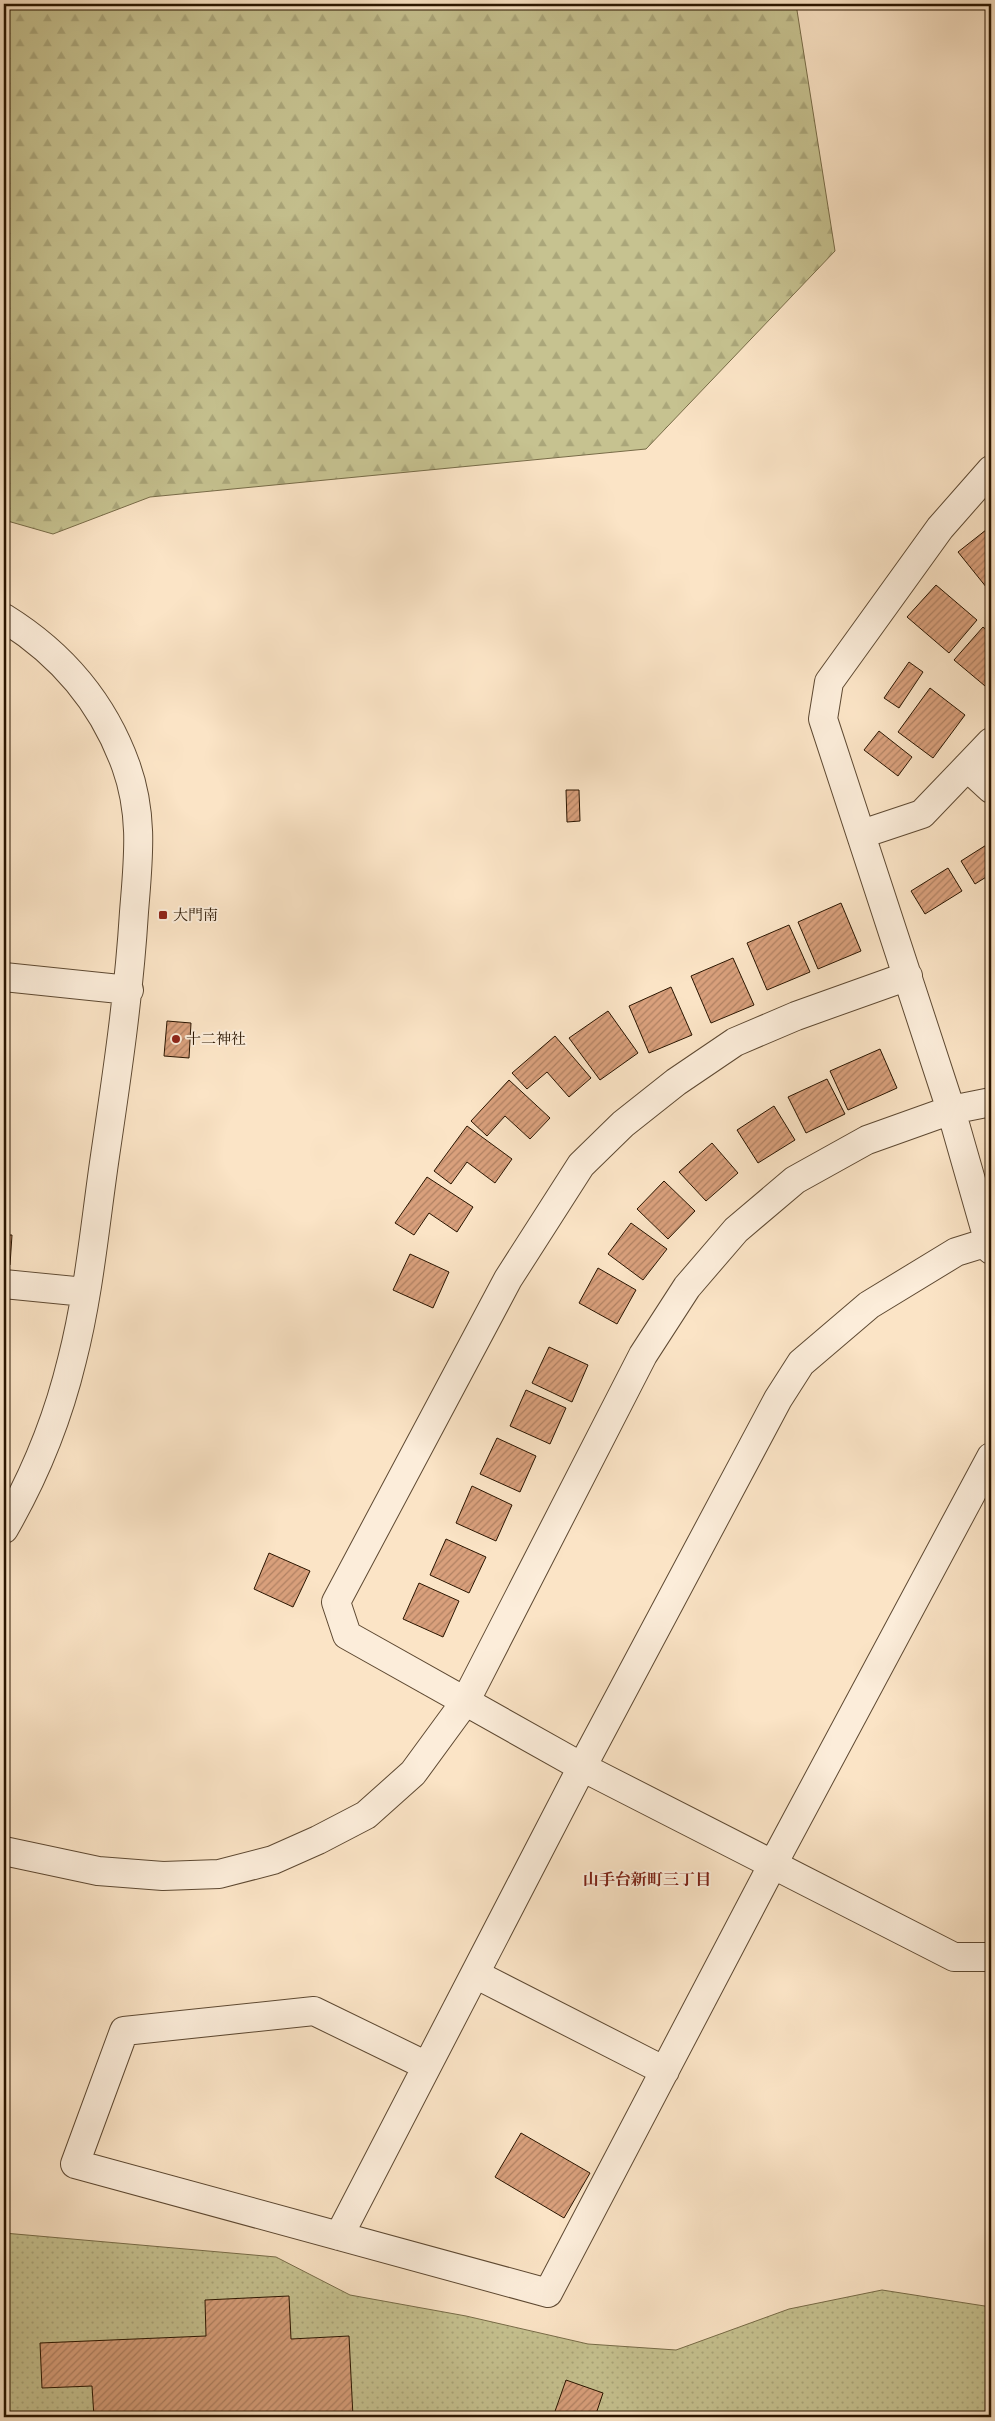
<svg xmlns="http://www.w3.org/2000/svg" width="995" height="2421" font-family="Alegreya,'Noto Serif JP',serif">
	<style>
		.grass { fill: url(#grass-dots); stroke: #786c48 }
		.forest { fill: url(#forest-firs); stroke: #786c48 }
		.building { fill: url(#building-hatch); stroke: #2a1500 }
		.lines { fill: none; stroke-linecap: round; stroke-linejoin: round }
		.minor-casing { stroke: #5e4932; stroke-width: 30 }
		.minor { stroke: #fcedda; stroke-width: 28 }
		.poi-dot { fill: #8f2418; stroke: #fcedda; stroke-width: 2 }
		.labels { text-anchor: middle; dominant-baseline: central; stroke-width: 4; stroke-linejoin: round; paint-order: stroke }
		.poi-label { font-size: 15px; fill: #2a1500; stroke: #fcedda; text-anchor: start }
		.neighbourhood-label { font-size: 16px; font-weight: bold; fill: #7a1f14; stroke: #fcedda }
	</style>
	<defs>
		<pattern id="grass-dots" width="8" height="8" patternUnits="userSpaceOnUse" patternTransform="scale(1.25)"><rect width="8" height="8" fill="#c6c290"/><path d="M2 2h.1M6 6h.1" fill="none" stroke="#aaa67a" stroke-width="1.8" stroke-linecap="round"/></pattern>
		<pattern id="forest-firs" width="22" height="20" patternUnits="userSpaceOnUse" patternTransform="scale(1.25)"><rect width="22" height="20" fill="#c6c290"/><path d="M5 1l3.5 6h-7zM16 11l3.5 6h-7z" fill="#aaa67a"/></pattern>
		<pattern id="building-hatch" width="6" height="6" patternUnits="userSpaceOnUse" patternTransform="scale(1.25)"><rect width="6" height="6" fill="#d9a07c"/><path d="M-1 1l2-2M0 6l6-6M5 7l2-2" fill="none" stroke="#b08163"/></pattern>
	</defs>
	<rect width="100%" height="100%" fill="#fbe4c6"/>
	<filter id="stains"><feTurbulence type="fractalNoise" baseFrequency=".004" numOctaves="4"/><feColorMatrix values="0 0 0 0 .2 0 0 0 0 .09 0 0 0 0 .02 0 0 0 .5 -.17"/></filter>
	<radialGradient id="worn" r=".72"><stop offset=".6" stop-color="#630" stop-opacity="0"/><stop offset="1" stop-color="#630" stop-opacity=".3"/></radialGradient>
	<!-- grass -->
	<path class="grass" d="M4,2233L276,2257L350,2295L466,2316L588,2344L676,2350L789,2309L882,2290L991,2307V2417H4Z"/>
	<!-- forest -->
	<path class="forest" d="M4,4H796L835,251L646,449L150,497L53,534L4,520Z"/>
	<!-- building -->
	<path class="building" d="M991,526V593L958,552Z
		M936,585L977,620L949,653L907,617Z
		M983,627L991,634V691L954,660Z
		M909,662L923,672L899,708L884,698Z
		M930,688L965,715L933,758L898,732Z
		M879,731L912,757L898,776L864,750Z
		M566,790H579L580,821L567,822Z
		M991,842V874L975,884L961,861Z
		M948,868L962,891L925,914L911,891Z
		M841,903L861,951L818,969L798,922Z
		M789,925L810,972L767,990L747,943Z
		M733,958L754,1005L711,1023L691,976Z
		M671,987L692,1035L649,1053L629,1006Z
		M608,1011L638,1053L600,1080L569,1038Z
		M167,1021L191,1023L189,1058L164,1056Z
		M555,1036L591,1078L569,1097L547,1072L527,1089L512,1073Z
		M880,1049L897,1088L848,1110L830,1071Z
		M827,1079L845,1114L806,1133L788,1097Z
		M509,1080L550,1118L530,1139L505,1116L487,1136L471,1121Z
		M774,1106L795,1140L758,1163L737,1130Z
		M467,1126L512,1159L495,1183L467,1162L451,1184L434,1171Z
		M712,1143L738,1173L706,1201L679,1172Z
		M4,1166H6L4,1218Z
		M427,1177L473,1207L457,1232L429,1213L414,1235L395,1223Z
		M664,1181L695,1211L668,1239L637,1209Z
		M631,1223L667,1249L643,1280L608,1254Z
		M4,1235H12L10,1265H4Z
		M410,1254L449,1272L433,1308L393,1290Z
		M598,1268L636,1290L617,1324L579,1303Z
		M549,1347L588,1365L572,1402L532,1383Z
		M526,1390L566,1408L550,1444L510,1426Z
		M497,1438L536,1456L520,1492L480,1474Z
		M472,1486L512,1505L496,1541L456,1523Z
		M446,1539L486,1557L469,1593L430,1575Z
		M269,1553L310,1571L293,1607L254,1589Z
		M419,1583L459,1601L443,1637L403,1619Z
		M521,2133L590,2173L564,2218L495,2177Z
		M289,2296L291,2339L349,2336L353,2417H94L92,2386L42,2388L40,2343L206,2336L205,2300Z
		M566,2380L603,2393L595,2417H553Z"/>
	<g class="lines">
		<defs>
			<path id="minor" d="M991,470L940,528L829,682L823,719L951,1110L991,1250
				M4,618C62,654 103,702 126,766C144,816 138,861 134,912C129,994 117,1075 105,1156C95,1224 89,1294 72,1360C58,1418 34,1477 4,1529
				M967,767L991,789
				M862,834L922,814L991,742
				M908,976L796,1016L735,1042L676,1082L623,1124L581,1165L508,1279L336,1602L347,1635L582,1767L954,1957H991
				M4,977L129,990
				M4,1284L85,1292
				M4,1851L98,1871L163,1876L219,1874L273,1860L318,1840L366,1815L413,1773L465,1702L643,1355L687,1287L736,1230L795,1180L867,1140L951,1110L991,1102
				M475,1974L665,2071
				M427,2066L314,2011L124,2031L75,2164L548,2293L773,1864L991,1457
				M339,2236L582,1767L778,1399L801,1363L869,1305L956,1252L991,1241"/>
		</defs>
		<!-- minor casing -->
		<use href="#minor" class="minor-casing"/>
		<!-- minor -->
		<use href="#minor" class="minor"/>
	</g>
	<!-- markers -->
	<g class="poi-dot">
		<rect x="158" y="910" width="10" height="10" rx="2.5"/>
		<circle cx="176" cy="1039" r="5"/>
	</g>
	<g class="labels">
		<!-- poi labels -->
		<g class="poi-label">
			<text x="173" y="915">大門南</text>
			<text x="186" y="1039">十二神社</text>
		</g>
		<!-- neighbourhood labels -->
		<g class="neighbourhood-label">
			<text x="647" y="1880">山手台新町三丁目</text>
		</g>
	</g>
	<!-- margin -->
	<rect width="995" height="2421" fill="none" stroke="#fbe4c6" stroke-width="20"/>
	<rect x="5" y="5" width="985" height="2411" fill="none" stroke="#2a1500" stroke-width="2.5"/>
	<rect x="10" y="10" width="975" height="2401" fill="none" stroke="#2a1500"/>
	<rect width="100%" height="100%" filter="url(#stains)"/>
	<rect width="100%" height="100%" fill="url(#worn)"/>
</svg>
